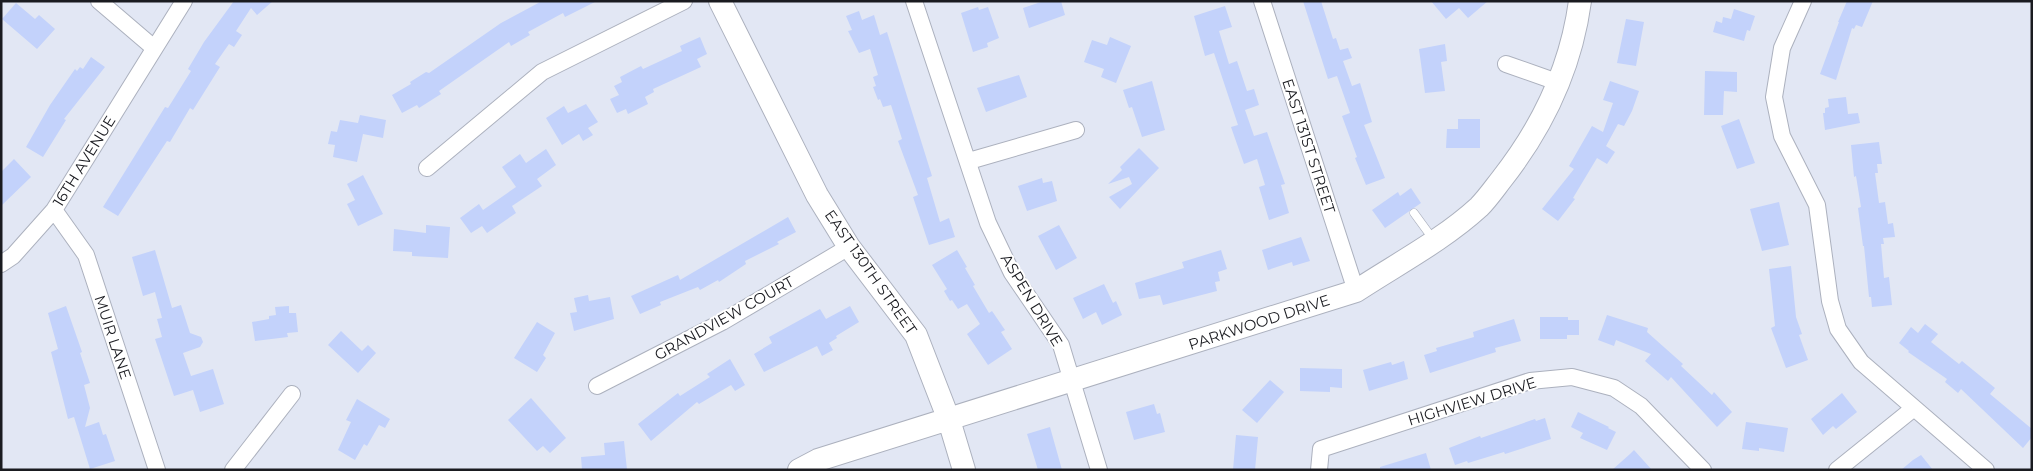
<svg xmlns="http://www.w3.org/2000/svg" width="2033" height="471" font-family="Montserrat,sans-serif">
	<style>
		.building { fill: #c3d2fb }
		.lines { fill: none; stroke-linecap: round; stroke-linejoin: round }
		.lane-casing { stroke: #acb1be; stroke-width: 9 }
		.street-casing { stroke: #acb1be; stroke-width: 18 }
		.secondary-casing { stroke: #acb1be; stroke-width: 24 }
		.lane { stroke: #fff; stroke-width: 8 }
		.street { stroke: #fff; stroke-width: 16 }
		.secondary { stroke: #fff; stroke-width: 22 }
		.labels { text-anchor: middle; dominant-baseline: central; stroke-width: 4; stroke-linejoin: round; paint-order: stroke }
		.street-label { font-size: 15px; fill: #1a1b20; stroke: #fff }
	</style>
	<rect width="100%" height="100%" fill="#e2e7f4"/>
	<!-- building -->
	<path class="building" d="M234,1H273L257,15L251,8L236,31L242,35L234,47L229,44L215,64L220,67L193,110L190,108L170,142L167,141L118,216L103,207L165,107L168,108L191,71L188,69L204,42Z
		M542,1H597L565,17L563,13L528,32L530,35L511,46L509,42L439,91L441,94L419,108L417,105L402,113L392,95L411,84L410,82L426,72L429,73L501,23Z
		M1044,1H1061L1065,15L1029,28L1023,8Z
		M1303,1H1321L1333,39L1336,38L1340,50L1348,48L1352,58L1343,61L1352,86L1360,83L1372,122L1364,125L1385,178L1366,185L1355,158L1357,157L1342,116L1350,113L1337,76L1328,79Z
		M1431,1H1488L1468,18L1459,8L1446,19Z
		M1847,1H1873L1862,27L1856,25L1854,29L1852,28L1836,80L1820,74L1839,22H1838Z
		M16,3L35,19L39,15L55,29L37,49L2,19Z
		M1225,6L1232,27L1219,31L1229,64L1237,61L1247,91L1254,89L1259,105L1245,110L1254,136L1267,132L1285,184L1281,185L1289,213L1269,220L1259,187L1265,185L1257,159L1244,164L1231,127L1238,125L1214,53L1205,56L1194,16Z
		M978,7L979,10L988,7L999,38L987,43L988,47L973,52L961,13Z
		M1734,9L1755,16L1750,31L1747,30L1744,41L1713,32L1716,21L1722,23L1723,17L1731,19Z
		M859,11L862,20L874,15L880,35L887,32L932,176L927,178L940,222L949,218L955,237L929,245L913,197L918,195L898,141L902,139L891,105L883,107L880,99L878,100L873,87L876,86L873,77L878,75L870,49L859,53L848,31L852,30L846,16Z
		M1626,19L1644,22L1636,66L1617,63Z
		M700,37L707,54L697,59L701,67L653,89L654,92L645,97L648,104L628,114L626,109L617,113L610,99L619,95L614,86L622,82L620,77L641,66L643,69L682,51L680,46Z
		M1110,37L1131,46L1116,83L1101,77L1104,69L1084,62L1092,40L1107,45Z
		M1445,44L1447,61L1441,62L1445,91L1425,93L1419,49Z
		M91,57L105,67L64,119L66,120L43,157L26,147L50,105L75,69L77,71L80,67L83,69Z
		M1705,71L1737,72V92L1724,91L1723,115H1704Z
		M1019,75L1027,97L986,112L977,88Z
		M1152,81L1165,130L1142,137L1132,107L1129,108L1123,90Z
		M1610,81L1639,91L1632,111L1624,126L1618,124L1606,146L1615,152L1607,164L1597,158L1573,198L1575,199L1558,221L1542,209L1574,169L1569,166L1592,126L1603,132L1613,103L1603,100Z
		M1846,97L1848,114L1858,113L1860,123L1825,130L1823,113H1825V108L1829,107L1828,99Z
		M586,104L598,122L588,128L593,135L583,141L579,134L562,145L546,118L564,106L568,113Z
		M360,115L386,120L383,138L363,134L357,162L333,157L335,145L328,144L331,131L337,132L340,120L358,123Z
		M1458,119H1480V148H1446L1447,129H1458Z
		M1739,119L1755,163L1737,169L1721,126Z
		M1879,142L1882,164H1877L1878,173H1875L1879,203L1885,202L1888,224L1893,223L1895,237L1883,238L1884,244H1881L1884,278L1889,277L1892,305L1872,307L1871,297H1869L1864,246H1863L1858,208L1861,207L1856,176L1854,177L1851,145Z
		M1139,148L1159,168L1120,209L1109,197L1132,184L1129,177L1108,184L1122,170L1120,167Z
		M546,149L556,165L537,179L542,186L512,206L516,213L487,233L482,226L471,233L460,218L479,204L483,210L516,187L502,167L520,154L526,163Z
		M14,159L31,177L1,206V172Z
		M363,175L383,214L358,226L347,204L355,200L347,184Z
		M1042,178L1043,183L1052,181L1057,201L1027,211L1018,186Z
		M1411,188L1421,203L1385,228L1372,210L1398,192L1400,196Z
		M1779,202L1789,245L1762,251L1750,209Z
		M788,217L796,232L777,242L779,244L745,261L746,264L719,282L718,280L700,290L698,287L660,302L661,305L640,314L631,296L678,275L680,280Z
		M426,225L450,227L448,258L412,256V252L393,251L394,229L426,233Z
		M1059,225L1077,258L1056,270L1038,236Z
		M1301,237L1310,261L1293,266L1292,262L1268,270L1262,250Z
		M155,250L172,308L181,305L190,333L201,337L203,342L200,347L183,353L191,376L213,369L224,404L200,412L193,390L174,396L155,339L162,337L157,319L162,318L155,292L143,296L132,257Z
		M957,250L967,267L965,268L975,285L973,286L989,313L992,311L1005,330L1001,332L1012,349L988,365L967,334L980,324L967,304L958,309L952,300L950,301L944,291L947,289L932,265Z
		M1221,250L1227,269L1218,272L1220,281L1215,282L1217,291L1163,305L1160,295L1139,299L1135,283L1184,268L1182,262Z
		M1791,266L1796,317L1802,334L1799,335L1808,360L1786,368L1771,328L1775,326L1769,269Z
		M1104,284L1113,303L1116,301L1122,315L1102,325L1096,312L1083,319L1073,298Z
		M588,295L589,301L610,297L614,319L574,331L570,313L577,312L574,298Z
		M66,306L82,352L80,353L90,383L84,385L90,408L85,427L99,422L103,435L106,434L115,461L90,469L74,417L68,419L51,352L58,349L48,313Z
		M289,306V313H296L298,332L287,333L288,337L255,341L252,322L269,319V316L276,315L275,307Z
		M850,306L859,322L836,336L837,338L829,343L833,350L822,356L817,346L764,372L754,354L772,343L769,337L820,309L826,319Z
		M1607,315L1648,328L1647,332L1683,364L1681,366L1712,395L1714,392L1732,412L1717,427L1671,377L1668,381L1645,361L1651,354L1616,340L1614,346L1598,340Z
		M1540,317H1568V320H1579V335H1567V339H1540Z
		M1514,319L1521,341L1495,348L1496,352L1430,373L1424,355L1437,351L1436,348L1474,337L1473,332Z
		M537,322L555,333L543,355L546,358L537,372L514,358Z
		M1925,324L1938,334L1931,342L1959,364L1962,361L1995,388L1990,394L2032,429V437L2023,448L1961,389L1958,393L1945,382L1947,379L1908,352L1909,351L1899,343L1911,327L1918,333Z
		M341,331L362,351L368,345L376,353L358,373L328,345Z
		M730,359L745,385L735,391L731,385L699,404L697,402L651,441L638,424L678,393L680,396L710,377L707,374Z
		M1404,361L1408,379L1369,391L1363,370L1391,362L1392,365Z
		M1300,368L1342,369V388L1330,387V392L1300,391Z
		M1270,380L1284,392L1257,423L1242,410Z
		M1842,393L1857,412L1836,429L1833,426L1823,435L1811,419Z
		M531,398L566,438L550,453L543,446L537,451L508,420Z
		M357,399L390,419L385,428L379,425L367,446L364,444L355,460L338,450L351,422L346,420Z
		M1154,404L1157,414L1160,413L1165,432L1134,440L1126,412Z
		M1578,412L1609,427L1608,428L1616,432L1607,450L1580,438L1583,433L1571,427Z
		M1545,418L1551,439L1505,454L1504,452L1468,463L1467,461L1455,465L1449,448L1480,436L1481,438L1535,419L1536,421Z
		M1746,422L1788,428L1784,452L1759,448V451L1742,449Z
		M1050,427L1062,470H1038L1027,434Z
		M1236,435L1258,437L1255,470H1233Z
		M624,441L627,470H582L581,457L605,455L604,443Z
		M1634,450L1652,470H1612L1630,454Z
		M1426,453L1431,470H1380V467Z
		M1921,455L1933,470H1901L1913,460Z"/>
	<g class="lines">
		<defs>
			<path id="lane" d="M1414,213L1433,239"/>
			<path id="street" d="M99,1L154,48
				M914,1L988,223L1012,273L1061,345L1099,470
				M1262,1L1356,291
				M1803,1L1782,48L1774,97L1782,136L1817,205L1830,301L1838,329L1861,362L1986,470
				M1506,64L1560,83
				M969,161L1076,130
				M427,168L542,72L684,1
				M54,210L86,255L157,470
				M1,264L13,256L54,210L184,1
				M597,386L722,322L849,247
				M233,470L292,394
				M1319,470L1321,449L1530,381L1572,377L1614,388L1641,406L1703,470
				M1837,470L1914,408"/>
			<path id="secondary" d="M720,1L817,195L849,247L916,335L949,420L964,470
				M799,470L818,460L1356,291C1397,264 1443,240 1479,207C1487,199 1494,189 1501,180C1542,128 1571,68 1580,1"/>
		</defs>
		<!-- lane casing -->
		<use href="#lane" class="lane-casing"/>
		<!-- street casing -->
		<use href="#street" class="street-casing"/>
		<!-- secondary casing -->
		<use href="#secondary" class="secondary-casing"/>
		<!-- lane -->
		<use href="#lane" class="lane"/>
		<!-- street -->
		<use href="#street" class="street"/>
		<!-- secondary -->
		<use href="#secondary" class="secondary"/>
	</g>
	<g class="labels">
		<!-- street labels -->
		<g class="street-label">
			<text transform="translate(1309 146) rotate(72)">EAST 131ST STREET</text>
			<text transform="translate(84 161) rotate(-58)">16TH AVENUE</text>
			<text transform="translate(871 272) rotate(55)">EAST 130TH STREET</text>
			<text transform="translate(1032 300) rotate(59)">ASPEN DRIVE</text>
			<text transform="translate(724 318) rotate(-29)">GRANDVIEW COURT</text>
			<text transform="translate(1259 322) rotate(-18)">PARKWOOD DRIVE</text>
			<text transform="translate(113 337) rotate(72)">MUIR LANE</text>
			<text transform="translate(1472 401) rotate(-17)">HIGHVIEW DRIVE</text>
		</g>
	</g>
	<!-- border -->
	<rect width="2033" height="471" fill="none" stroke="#1a1b20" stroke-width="5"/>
</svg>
